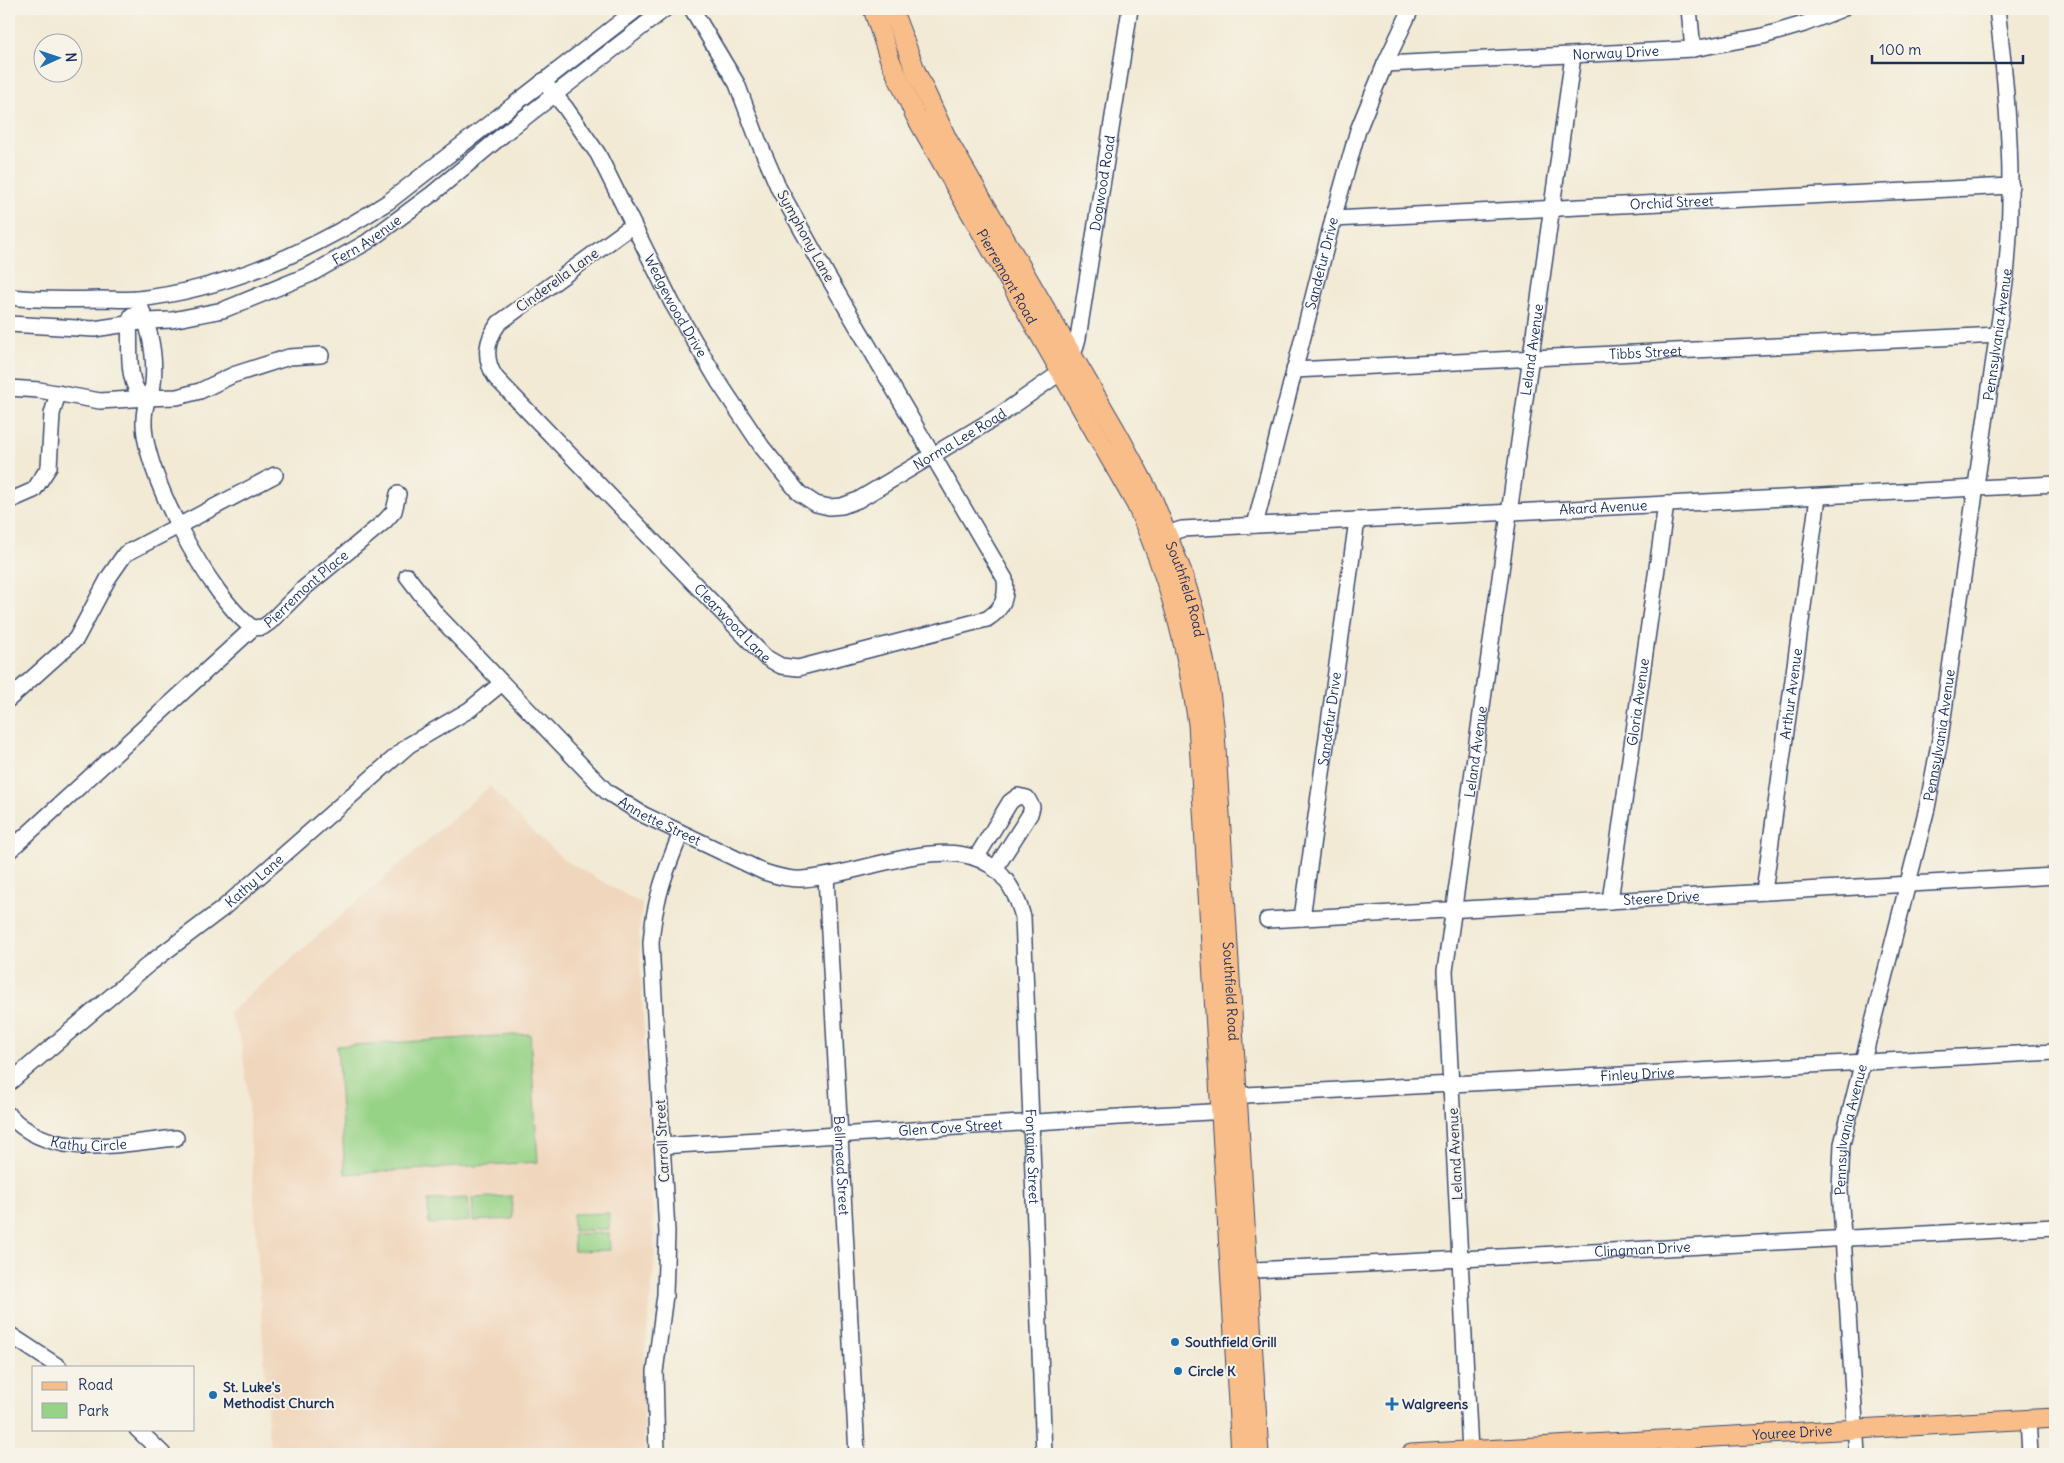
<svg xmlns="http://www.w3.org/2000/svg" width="2064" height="1463" font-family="Delius,sans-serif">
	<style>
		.built { fill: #f0d6bc }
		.green { fill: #97d387; stroke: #598172 }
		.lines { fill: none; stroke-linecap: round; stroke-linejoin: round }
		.minor-casing { stroke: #3b4b70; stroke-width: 18 }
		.major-casing { stroke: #3b4b70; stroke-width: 21 }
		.minor { stroke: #fff; stroke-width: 15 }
		.major { stroke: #f8bd89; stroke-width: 19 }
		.poi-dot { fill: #1f6fb2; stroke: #f7f3e8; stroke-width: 2 }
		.labels { text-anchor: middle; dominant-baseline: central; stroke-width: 4; stroke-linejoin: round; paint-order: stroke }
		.street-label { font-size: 14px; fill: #1b2f5e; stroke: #f7f3e8 }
		.poi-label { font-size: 14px; font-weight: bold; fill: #1b2f5e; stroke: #f7f3e8; text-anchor: start }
	</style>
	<rect width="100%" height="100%" fill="#f7f3e8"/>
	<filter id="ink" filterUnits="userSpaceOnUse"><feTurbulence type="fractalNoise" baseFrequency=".02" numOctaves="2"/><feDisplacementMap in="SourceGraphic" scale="10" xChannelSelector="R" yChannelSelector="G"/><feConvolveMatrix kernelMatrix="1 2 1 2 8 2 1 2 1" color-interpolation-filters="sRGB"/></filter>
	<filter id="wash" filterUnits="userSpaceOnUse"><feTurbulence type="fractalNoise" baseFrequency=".0096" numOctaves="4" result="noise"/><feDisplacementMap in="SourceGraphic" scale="20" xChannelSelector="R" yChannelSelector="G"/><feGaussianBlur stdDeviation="1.12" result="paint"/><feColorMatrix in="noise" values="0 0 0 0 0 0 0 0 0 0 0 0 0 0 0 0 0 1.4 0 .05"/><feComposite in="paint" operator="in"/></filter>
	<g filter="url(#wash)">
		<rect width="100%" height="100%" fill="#f2ead5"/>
		<!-- built -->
		<path class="built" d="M490,786L525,824L564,860L642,904L639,936L655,1257L642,1379L645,1454H270L247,1084L241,1042L229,1013Z"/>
		<!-- green -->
		<path class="green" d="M530,1034L538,1162L345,1174L337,1046Z
			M512,1196L513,1219L473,1221L472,1198Z
			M468,1198L470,1221L429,1224L428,1200Z
			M609,1213V1229L573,1231V1214Z
			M609,1233L610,1250L574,1251L573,1234Z"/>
	</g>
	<g filter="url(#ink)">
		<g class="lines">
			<defs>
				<g id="minor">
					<path d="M1689,9L1693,49"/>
					<path id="s1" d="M1385,64L1693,49L1763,36L1804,24L1842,9"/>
					<path id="s2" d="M543,81L565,107L598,154L672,303L718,381L762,447L799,493L816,504L829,507L842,506L858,500L1000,415L1061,372L1073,356L1078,338L1130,9"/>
					<path id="s3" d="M1333,219L2011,186"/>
					<path id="s4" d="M633,225L499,323C486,340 483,359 496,378L765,657L781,666L798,668L987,619C1003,609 1007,597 1005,579L827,275L779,189L758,140L737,84L692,9"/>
					<path d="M9,297C39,300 69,300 100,299C113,299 126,300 138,299C228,289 313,250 388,202L637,9"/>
					<path id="s5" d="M137,299C149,325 156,355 153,384C153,389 149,393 148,398C146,404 144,413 144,420C142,472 211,599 253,628L263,627L270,622L303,589L385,521L394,511L398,494"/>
					<path d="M132,315L129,323C131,345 125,382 143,398L177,397L200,391L233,375L289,357L321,355"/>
					<path id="s6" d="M9,324L94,329L147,321L172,320L223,310L311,274L367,242L432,194L510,129L665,9"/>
					<path id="s7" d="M1294,370L1998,335"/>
					<path d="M9,388L39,390L100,401L148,398"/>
					<path d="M9,501L34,490L49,467L52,414L58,393"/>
					<path id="s8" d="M1255,525L1333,219L1358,130L1385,64L1411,9"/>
					<path id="s9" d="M1157,537L1182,529L2055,484"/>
					<path id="s10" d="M407,576L437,615L607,792L644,815L764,872C776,876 789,880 802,879C879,875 992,804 1023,917L1044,1454"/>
					<path d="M9,699L76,639L109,577L125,554L275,475"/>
					<path d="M9,851L253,628"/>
					<path d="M976,858L1010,802L1018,796L1027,798L1032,807L1030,814L995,869"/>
					<path id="s11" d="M826,876L857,1454"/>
					<path id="s12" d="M1764,892L1818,497"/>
					<path id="s13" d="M1610,901L1666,504"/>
					<path id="s14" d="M1302,918L1357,520"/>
					<path id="s15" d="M1267,920L2055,876"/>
					<path id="s16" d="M9,1083L149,964L222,909L409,745L469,710L502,683"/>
					<path id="s17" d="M1228,1096L2055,1052"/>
					<path id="s18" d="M9,1115C52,1162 120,1143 176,1138"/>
					<path id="s19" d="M662,1146C852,1135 1041,1120 1231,1111"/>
					<path id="s20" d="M1238,1271L2055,1227"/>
					<path d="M9,1334L59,1367"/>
					<path d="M2028,1419L2030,1454"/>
					<path d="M137,1429L163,1454"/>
					<path d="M1668,1439V1454"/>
					<path id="s21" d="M1470,1451L1445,971L1573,56"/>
					<path d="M657,1454L655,1372L665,1295L667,1232L651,943C654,901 665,872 681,833"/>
					<path id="s22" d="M1857,1454L1840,1190L1842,1144L1927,808L1940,739L2006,275C2015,186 2008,97 1997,9"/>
				</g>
				<g id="major">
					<path id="s23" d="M873,9L890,60L915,115L1136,504C1170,579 1186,643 1198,724L1241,1454"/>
					<path id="s24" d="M892,9L916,72L947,139L1119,436L1153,500L1182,572L1195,614L1209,684L1215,732L1259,1454"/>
					<path id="s25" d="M1411,1454L2055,1418"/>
				</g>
			</defs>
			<!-- minor casing -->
			<use href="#minor" class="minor-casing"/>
			<!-- major casing -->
			<use href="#major" class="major-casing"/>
			<!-- minor -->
			<use href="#minor" class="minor"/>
			<!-- major -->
			<use href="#major" class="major"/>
		</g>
	</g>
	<!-- markers -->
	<g class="poi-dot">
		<circle cx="1175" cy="1342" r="5"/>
		<circle cx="1178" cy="1371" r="5"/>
		<circle cx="213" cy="1395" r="5"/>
		<path d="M1389.5 1396.5h5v5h5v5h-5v5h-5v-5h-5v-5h5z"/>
	</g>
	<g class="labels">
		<!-- street labels -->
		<g class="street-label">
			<text stroke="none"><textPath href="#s1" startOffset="231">Norway Drive</textPath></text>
			<text stroke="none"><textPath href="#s2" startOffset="986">Dogwood Road</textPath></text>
			<text stroke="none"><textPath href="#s3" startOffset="339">Orchid Street</textPath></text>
			<text transform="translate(806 236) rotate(61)">Symphony Lane</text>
			<text stroke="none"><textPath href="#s6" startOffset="376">Fern Avenue</textPath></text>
			<text stroke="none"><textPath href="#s8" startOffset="270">Sandefur Drive</textPath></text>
			<text stroke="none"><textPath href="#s23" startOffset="300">Pierremont Road</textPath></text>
			<text transform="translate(557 280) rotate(-36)">Cinderella Lane</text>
			<text stroke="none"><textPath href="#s2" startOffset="262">Wedgewood Drive</textPath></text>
			<text stroke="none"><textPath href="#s22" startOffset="1136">Pennsylvania Avenue</textPath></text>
			<text stroke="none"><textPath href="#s21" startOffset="1108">Leland Avenue</textPath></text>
			<text stroke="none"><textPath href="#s7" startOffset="352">Tibbs Street</textPath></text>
			<text stroke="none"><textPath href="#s2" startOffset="669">Norma Lee Road</textPath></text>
			<text stroke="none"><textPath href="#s9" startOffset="448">Akard Avenue</textPath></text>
			<text stroke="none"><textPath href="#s5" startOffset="432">Pierremont Place</textPath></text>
			<text stroke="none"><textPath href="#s24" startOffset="652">Southfield Road</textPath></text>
			<text stroke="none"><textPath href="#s4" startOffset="566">Clearwood Lane</textPath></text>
			<text stroke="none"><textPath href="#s12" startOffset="200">Arthur Avenue</textPath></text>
			<text stroke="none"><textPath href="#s13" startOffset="201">Gloria Avenue</textPath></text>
			<text stroke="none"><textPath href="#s14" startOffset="201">Sandefur Drive</textPath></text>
			<text stroke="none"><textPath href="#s22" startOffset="731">Pennsylvania Avenue</textPath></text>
			<text stroke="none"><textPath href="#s21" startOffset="702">Leland Avenue</textPath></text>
			<text stroke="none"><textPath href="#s10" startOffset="355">Annette Street</textPath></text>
			<text stroke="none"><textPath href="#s16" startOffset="318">Kathy Lane</textPath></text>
			<text stroke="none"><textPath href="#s15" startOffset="395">Steere Drive</textPath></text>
			<text stroke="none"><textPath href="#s24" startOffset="1058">Southfield Road</textPath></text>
			<text stroke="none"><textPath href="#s17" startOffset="410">Finley Drive</textPath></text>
			<text stroke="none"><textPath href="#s19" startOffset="289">Glen Cove Street</textPath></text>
			<text stroke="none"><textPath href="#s22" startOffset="326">Pennsylvania Avenue</textPath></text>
			<text stroke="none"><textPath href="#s18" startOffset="88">Kathy Circle</textPath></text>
			<text transform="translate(662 1141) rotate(-93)">Carroll Street</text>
			<text transform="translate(1455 1154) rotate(-93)">Leland Avenue</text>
			<text stroke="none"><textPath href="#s10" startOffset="1005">Fontaine Street</textPath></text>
			<text stroke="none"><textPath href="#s11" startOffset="290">Bellmead Street</textPath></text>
			<text stroke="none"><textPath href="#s20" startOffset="405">Clingman Drive</textPath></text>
			<text stroke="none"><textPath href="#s25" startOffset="382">Youree Drive</textPath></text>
		</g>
		<!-- poi labels -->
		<g class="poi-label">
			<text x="1185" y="1342">Southfield Grill</text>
			<text x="1188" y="1371">Circle K</text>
			<text x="223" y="1387">St. Luke's<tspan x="223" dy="16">Methodist Church</tspan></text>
			<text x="1402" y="1404">Walgreens</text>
		</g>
	</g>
	<!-- margin -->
	<rect width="2064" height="1463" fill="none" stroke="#f7f3e8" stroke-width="30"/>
	<!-- legend -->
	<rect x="32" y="1366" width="162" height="65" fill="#f7f3e8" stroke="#9fa5b1"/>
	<rect x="42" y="1382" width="25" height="8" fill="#f8bd89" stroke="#9fa5b1"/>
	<text x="78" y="1390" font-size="15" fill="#1b2f5e">Road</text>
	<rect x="42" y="1403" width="25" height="15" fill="#97d387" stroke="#9fa5b1"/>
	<text x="78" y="1416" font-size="15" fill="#1b2f5e">Park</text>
	<!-- north arrow -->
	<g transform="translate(58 58) rotate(87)"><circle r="24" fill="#f7f3e8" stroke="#9fa5b1"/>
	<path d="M0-4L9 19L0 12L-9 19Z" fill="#1f6fb2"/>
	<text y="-8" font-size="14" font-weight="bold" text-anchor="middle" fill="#1b2f5e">N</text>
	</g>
	<!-- scale -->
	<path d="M1872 55v8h151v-8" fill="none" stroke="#1b2f5e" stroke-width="2.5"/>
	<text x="1879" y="55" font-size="15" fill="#1b2f5e" stroke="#f7f3e8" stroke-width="4" paint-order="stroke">100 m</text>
</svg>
